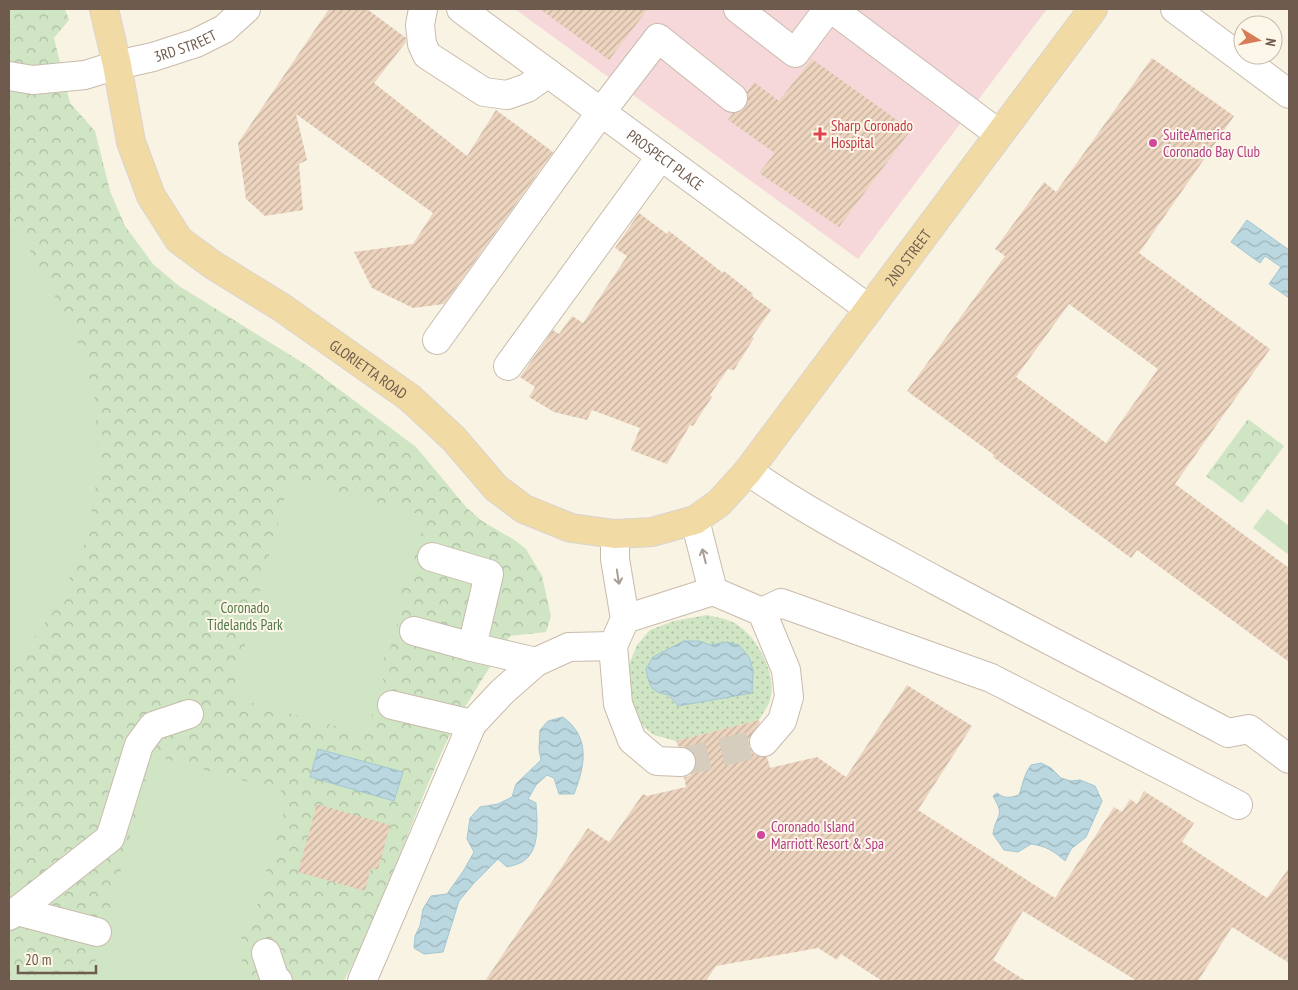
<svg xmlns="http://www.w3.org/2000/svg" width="1298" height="990" font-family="'PT Sans Narrow',sans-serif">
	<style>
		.medical { fill: #f6d8da }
		.grass { fill: url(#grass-dots); fill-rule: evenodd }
		.park { fill: url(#park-crowns) }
		.pitch { fill: #cfe5c4 }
		.water { fill: url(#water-waves); stroke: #a2c7d1 }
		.building { fill: url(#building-hatch); fill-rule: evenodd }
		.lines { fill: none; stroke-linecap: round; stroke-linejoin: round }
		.minor-tunnel { stroke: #d6cdbe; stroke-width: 28; stroke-dasharray: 28 14; stroke-linecap: butt }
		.minor-casing { stroke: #c9bbac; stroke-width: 30 }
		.major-casing { stroke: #dad4d1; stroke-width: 30 }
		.minor { stroke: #fff; stroke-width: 28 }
		.major { stroke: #f1daa3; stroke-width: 28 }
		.oneway { stroke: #a99d94 }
		.health-dot { fill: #e0444e; stroke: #fdf7ea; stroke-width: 2 }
		.hotel-dot { fill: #d1479c; stroke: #fdf7ea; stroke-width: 2 }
		.labels { text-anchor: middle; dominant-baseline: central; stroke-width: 4; stroke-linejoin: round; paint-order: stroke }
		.street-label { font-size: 15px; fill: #6f5b4d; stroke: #fdf7ea }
		.health-label { font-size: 15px; fill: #be3a42; stroke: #fdf7ea; text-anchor: start }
		.hotel-label { font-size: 15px; fill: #b23c85; stroke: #fdf7ea; text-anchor: start }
		.park-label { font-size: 15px; fill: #547949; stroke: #fdf7ea }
	</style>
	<defs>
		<pattern id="grass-dots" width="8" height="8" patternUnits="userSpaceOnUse" patternTransform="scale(1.25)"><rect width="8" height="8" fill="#cfe5c4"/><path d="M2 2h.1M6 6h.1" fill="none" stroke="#acbda1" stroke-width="1.8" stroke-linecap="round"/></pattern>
		<pattern id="park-crowns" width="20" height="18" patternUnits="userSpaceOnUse" patternTransform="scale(1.25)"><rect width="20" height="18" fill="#cfe5c4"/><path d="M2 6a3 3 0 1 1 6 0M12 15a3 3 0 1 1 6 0" fill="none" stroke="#acbda1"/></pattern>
		<pattern id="water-waves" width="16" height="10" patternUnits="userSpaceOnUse" patternTransform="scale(1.25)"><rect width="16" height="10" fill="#bbd8e0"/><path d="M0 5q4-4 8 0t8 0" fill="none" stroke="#9cb2b8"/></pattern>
		<pattern id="building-hatch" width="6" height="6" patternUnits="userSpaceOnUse" patternTransform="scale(1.25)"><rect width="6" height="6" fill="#ecd4bf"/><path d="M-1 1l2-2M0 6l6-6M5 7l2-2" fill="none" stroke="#c3af9d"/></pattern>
	</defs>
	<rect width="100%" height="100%" fill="#f9f3e4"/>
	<!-- medical -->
	<path class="medical" d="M515,9H1047L858,259Z"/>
	<!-- grass -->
	<path class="grass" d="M707,615C715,617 723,618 730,621C754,630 776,671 771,696C770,704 763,713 759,720L676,741L654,735L644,727L637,715L630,698L628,679L630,662L637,645L650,630L674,621ZM684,641H699L710,645L727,642L739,645L749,657L678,706L669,695L676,646Z"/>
	<!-- park -->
	<path class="park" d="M9,9H65L69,20L54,38L70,103L95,131L110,191L125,226L153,264L179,286L308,366L416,447L467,508L482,521L516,541L526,549L542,576L551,616L546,632L510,636C487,672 462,708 444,747C409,824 385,906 344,981H9Z
		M1248,419L1284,446L1242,503L1206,476Z"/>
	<!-- pitch -->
	<path class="pitch" d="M17,227L74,331L94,393L99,465L87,539L56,608L19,658L9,667V234Z
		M290,478L426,516L408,582L398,588L405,600L388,655L378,661L385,673L368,729L357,732L231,697Z
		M1267,509L1289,526V555L1253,528Z
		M153,755L281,791L287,801L272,855L261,862L267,872L251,927L239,934L246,946L236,981H121L92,973Z"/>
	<!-- water -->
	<path class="water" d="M1247,220L1289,250V298L1269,284L1281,267L1265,256L1260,263L1231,242Z
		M684,641H699L710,645L727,642L739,645L749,657L753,670L752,693L678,706L669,695C650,692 650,687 646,669L653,657Z
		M563,717C591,738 585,765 574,794H559L554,778L547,775L536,785L528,799L536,803C537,821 541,851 522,862C518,864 512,866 507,867L498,859L474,883L459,901L443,952L424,954L414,948L415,936L420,926L423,909L431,896L447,894L464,870L474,852L467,839L470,818L480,807L498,804L512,797L516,784L541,760L539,749L540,730L548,721Z
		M318,749L403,772L394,801L310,777Z
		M1041,763L1051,768L1061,778L1071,781L1080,780L1095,786L1102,801L1086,837L1071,849L1065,861C1054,851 1046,846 1031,844L1018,852L1004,850L993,834C996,813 1006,818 993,796L997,793C1005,799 1009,798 1019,795C1023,784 1024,774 1031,765Z"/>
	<!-- building -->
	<path class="building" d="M329,9H367L406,38V42L374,83L467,156L496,110L553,152L444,304L413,308L372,288L354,252L413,244L433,213L296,114L307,160L299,164L303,210L265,216L246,199L238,143Z
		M540,9H648L609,60Z
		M1152,58L1234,116L1139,253L1270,349L1175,484L1289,568V662L1137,550L1131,558L993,457L994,455L907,391L1005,256L995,249L1044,182L1056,192ZM1069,304L1158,369L1106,443L1016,377Z
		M812,59L911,130L839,227L759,173L775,153L728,120L733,113L739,112L745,107L748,100L747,92L754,82L779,101Z
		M639,213L667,234L669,231L723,273L724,271L753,294L752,296L771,310L752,337L754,338L734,370L728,369L710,395L712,397L693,426L690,425L667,464L631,450L640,428L592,410L587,420L554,412L529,397L535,387L520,377L553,330L559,334L572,316L583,323L627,256L615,248Z
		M907,685L972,726L918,810L1055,898L1114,807L1122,812L1130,799L1137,804L1144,791L1194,823L1182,842L1267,898L1289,868V963L1232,927L1198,981H1137L1023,911L993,960L1026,981H882L841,954L837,960L818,948L716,966L706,981H485L588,828L609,842L643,794L647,796L686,787L684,777L689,776L694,771L697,762L695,755L690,749L678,746L676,741L759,720L760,723L749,739V747L754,754L761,757H767L770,768L817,757L846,777Z
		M317,804L390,825L378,870L371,868L365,891L298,872Z"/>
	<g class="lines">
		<!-- minor-tunnel -->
		<path class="minor-tunnel" d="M681,762L764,742"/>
		<defs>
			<g id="minor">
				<path d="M423,9L420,25L422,44L427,55L484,92L507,95L527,88L548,73"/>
				<path id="s1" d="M461,9L869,309"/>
				<path d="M738,9L795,53L828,9"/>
				<path d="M832,9L999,134"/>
				<path d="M1175,9L1289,94"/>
				<path id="s2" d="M9,76L33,80L85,75L117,65L153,57L196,43L224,29L246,9"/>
				<path d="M437,340L601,112L658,38L733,98"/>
				<path d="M508,366L661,156"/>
				<path d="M748,471C808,513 873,546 937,581C1034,633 1131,682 1228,733L1249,729L1289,759"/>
				<path d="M695,520L713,591"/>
				<path d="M615,534V559L625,619"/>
				<path d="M762,612L781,603L991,678L1238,805"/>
				<path d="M414,631L472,647L489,574L432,557"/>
				<path d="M472,647L536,662"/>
				<path d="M392,705L472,724"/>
				<path d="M681,762L657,761L632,740L618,704L613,646L625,619L713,591L762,612L786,670L789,697L782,721L764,742"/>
				<path d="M17,911L97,932"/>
				<path d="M9,916L17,911L110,838L139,745L153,726L189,714"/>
				<path d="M266,953L275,980L278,981"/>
				<path d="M362,981L472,724L502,692L536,662L569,647L613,646"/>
			</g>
			<g id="major">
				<path id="s3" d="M104,9L117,65L131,142L151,196L179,240L213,265L281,307L410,398L454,439L496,488L524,509L571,528L615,534L652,532L695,520L719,503L748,471L1093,9"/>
			</g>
		</defs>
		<!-- minor casing -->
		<use href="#minor" class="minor-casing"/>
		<!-- major casing -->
		<use href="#major" class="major-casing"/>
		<!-- minor -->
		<use href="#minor" class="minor"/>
		<!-- major -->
		<use href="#major" class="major"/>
	</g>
	<!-- one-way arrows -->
	<defs><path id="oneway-shaft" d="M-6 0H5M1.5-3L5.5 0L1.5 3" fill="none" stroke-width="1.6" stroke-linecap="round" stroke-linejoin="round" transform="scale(1.25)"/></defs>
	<g class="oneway">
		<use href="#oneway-shaft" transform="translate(704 556) rotate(-104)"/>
		<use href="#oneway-shaft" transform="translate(618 577) rotate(81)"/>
	</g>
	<!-- markers -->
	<path class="health-dot" d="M817.5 126.5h5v5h5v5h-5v5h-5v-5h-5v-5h5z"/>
	<g class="hotel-dot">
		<circle cx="1153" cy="143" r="5"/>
		<circle cx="761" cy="835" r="5"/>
	</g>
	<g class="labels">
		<!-- street labels -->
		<g class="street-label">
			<text stroke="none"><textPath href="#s2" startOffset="181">3RD STREET</textPath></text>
			<text stroke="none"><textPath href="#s1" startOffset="254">PROSPECT PLACE</textPath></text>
			<text stroke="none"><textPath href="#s3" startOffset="1201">2ND STREET</textPath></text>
			<text stroke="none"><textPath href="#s3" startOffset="475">GLORIETTA ROAD</textPath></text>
		</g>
		<!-- health labels -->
		<g class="health-label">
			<text x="831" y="125">Sharp Coronado<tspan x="831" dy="17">Hospital</tspan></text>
		</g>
		<!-- hotel labels -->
		<g class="hotel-label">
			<text x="1163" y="134">SuiteAmerica<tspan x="1163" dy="17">Coronado Bay Club</tspan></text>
			<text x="771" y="826">Coronado Island<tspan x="771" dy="17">Marriott Resort &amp; Spa</tspan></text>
		</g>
		<!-- park labels -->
		<g class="park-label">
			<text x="245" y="607">Coronado<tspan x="245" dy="17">Tidelands Park</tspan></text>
		</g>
	</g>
	<!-- border -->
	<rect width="1298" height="990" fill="none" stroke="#6f5b4d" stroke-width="20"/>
	<!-- north arrow -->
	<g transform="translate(1258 40) rotate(100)"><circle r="24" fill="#fdf7ea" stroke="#c4b9ab"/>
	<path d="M0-4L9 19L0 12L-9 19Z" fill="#d67c56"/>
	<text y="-8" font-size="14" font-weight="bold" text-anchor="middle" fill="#6f5b4d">N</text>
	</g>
	<!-- scale -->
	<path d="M18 965v8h78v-8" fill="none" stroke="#6f5b4d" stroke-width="2.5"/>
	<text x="25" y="965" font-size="15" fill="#6f5b4d" stroke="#fdf7ea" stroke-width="4" paint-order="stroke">20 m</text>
</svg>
